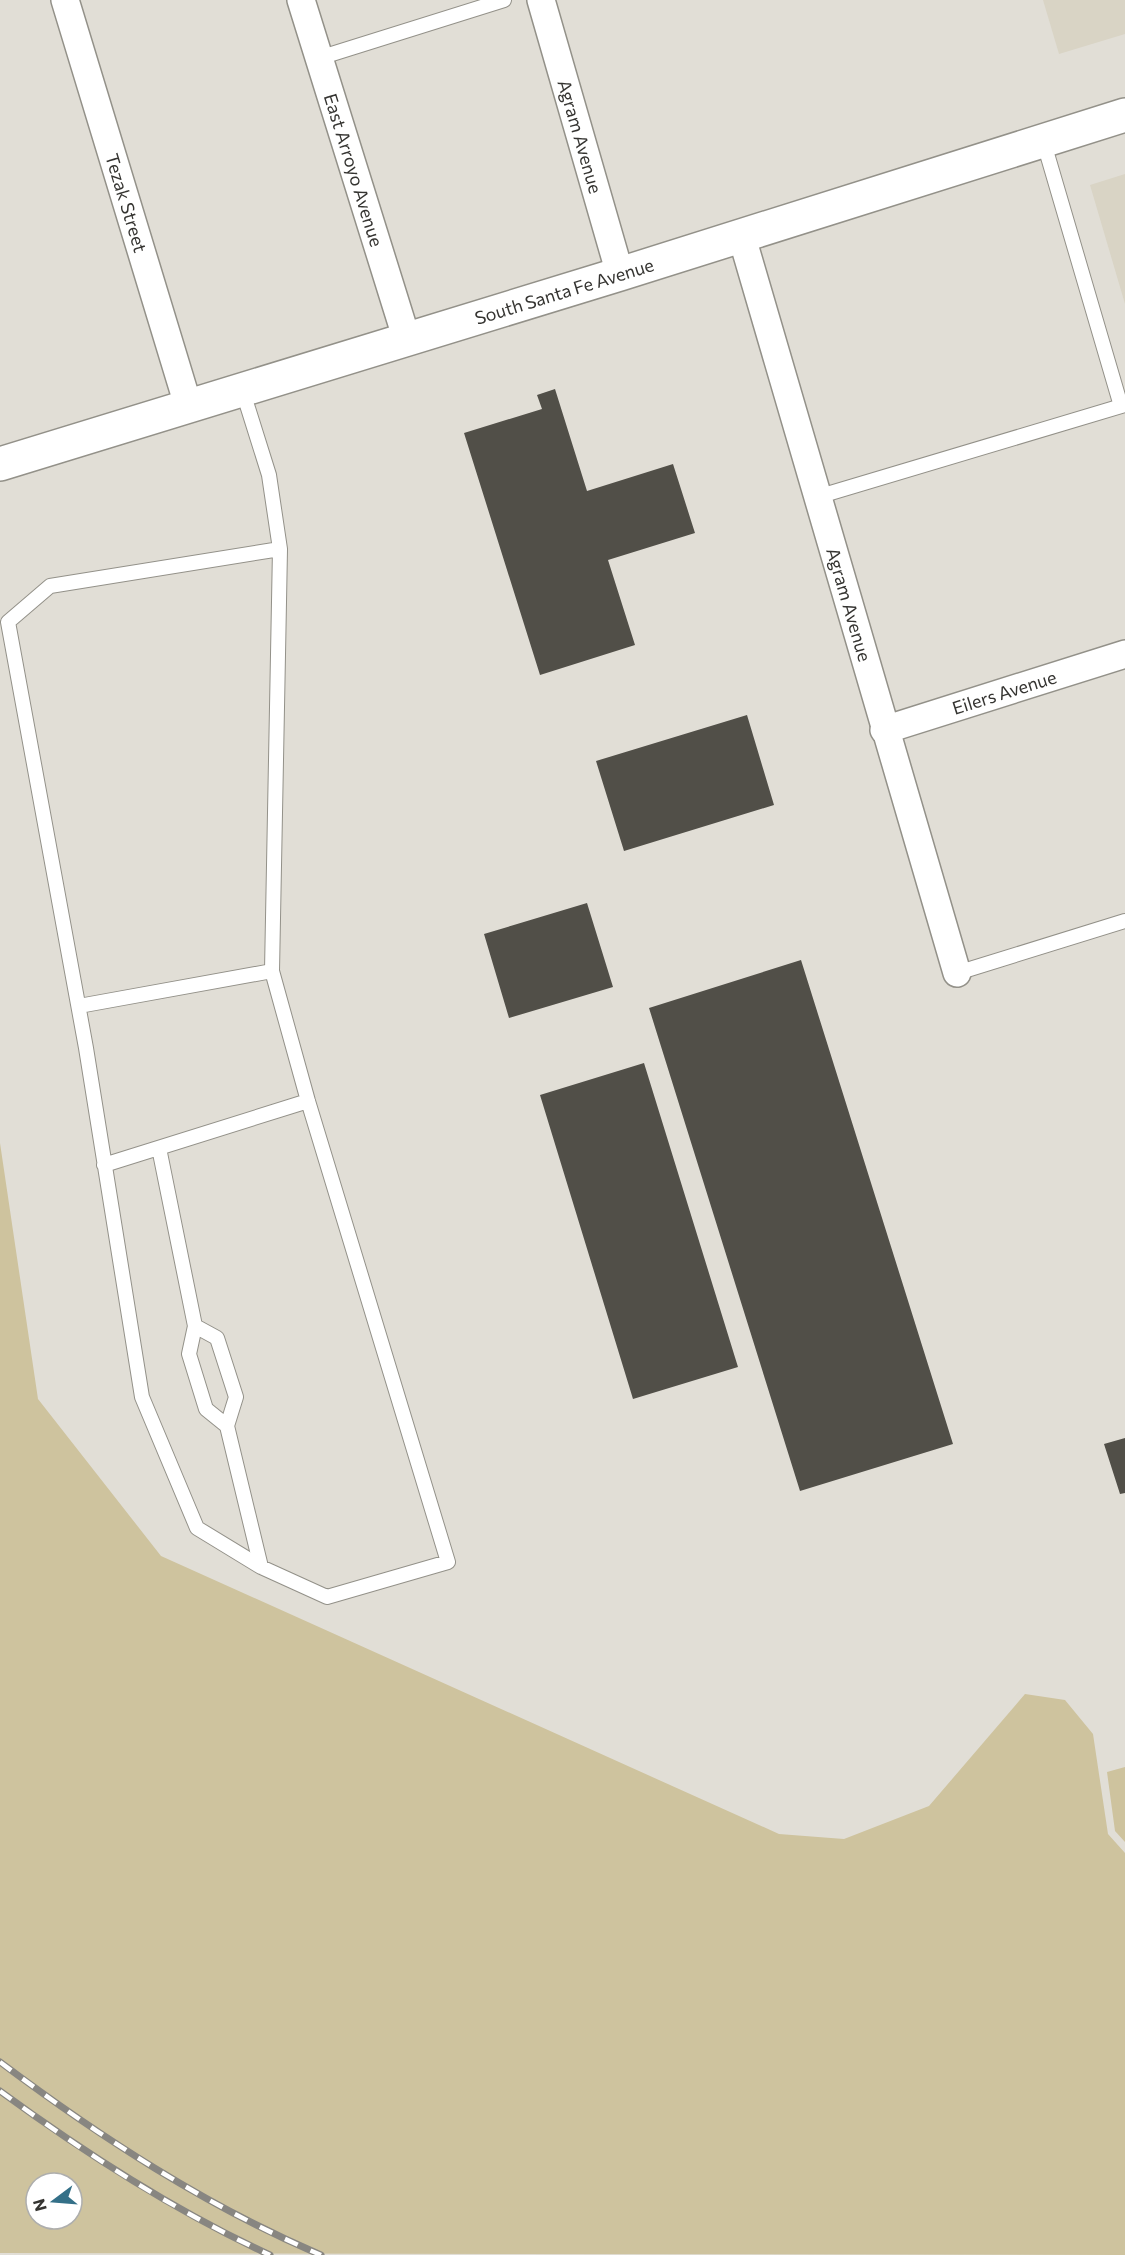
<svg xmlns="http://www.w3.org/2000/svg" width="1125" height="2255" font-family="Commissioner,sans-serif">
	<style>
		.built { fill: #d9d4c5 }
		.green { fill: #cec39e; fill-rule: evenodd }
		.building { fill: #514f48 }
		.lines { fill: none; stroke-linecap: round; stroke-linejoin: round }
		.lane-casing { stroke: #939189; stroke-width: 16 }
		.street-casing { stroke: #939189; stroke-width: 30 }
		.secondary-casing { stroke: #939189; stroke-width: 36 }
		.lane { stroke: #fff; stroke-width: 14 }
		.street { stroke: #fff; stroke-width: 27 }
		.secondary { stroke: #fff; stroke-width: 33 }
		.rail-casing { stroke: #888681; stroke-width: 7 }
		.rail { stroke: #fff; stroke-width: 4.5; stroke-dasharray: 14; stroke-linecap: butt }
		.labels { text-anchor: middle; dominant-baseline: central; stroke-width: 6; stroke-linejoin: round; paint-order: stroke }
		.street-label { font-size: 18px; fill: #353431; stroke: #fff }
	</style>
	<rect width="100%" height="100%" fill="#e1ded6"/>
	<!-- built -->
	<path class="built" d="M1043,0H1125V34L1059,54Z
		M1125,174V304L1090,185Z"/>
	<!-- green -->
	<path class="green" d="M0,1143L38,1399L161,1556L779,1834L844,1839L929,1806L1025,1694L1065,1700L1093,1734L1108,1834L1125,1853V2255L0,2253ZM36,2183H72V2219H36Z
		M1125,1767V1842L1115,1831L1107,1772Z"/>
	<!-- building -->
	<path class="building" d="M555,389L587,491L673,464L695,533L608,560L635,645L540,675L464,433L542,409L537,395Z
		M747,715L774,805L624,851L596,761Z
		M587,903L613,987L509,1018L484,934Z
		M801,960L953,1444L800,1491L649,1008Z
		M644,1063L738,1367L633,1399L540,1095Z
		M1125,1438V1493L1120,1494L1104,1444Z"/>
	<g class="lines">
		<defs>
			<path id="lane" d="M319,58L504,0
				M1043,140L1121,406
				M242,389L269,475L280,549L272,971L308,1101L448,1562L327,1597L261,1567L197,1528L142,1397L86,1048L8,622L50,586L280,549
				M817,497L1125,405
				M957,973L1125,921
				M79,1006L272,971
				M159,1148L195,1326L189,1354L206,1409L227,1426L236,1397L217,1338L195,1326
				M104,1165L308,1101
				M227,1426L261,1567"/>
			<g id="street">
				<path id="s1" d="M65,0L188,405"/>
				<path id="s2" d="M301,0L407,340"/>
				<path id="s3" d="M541,0L620,274"/>
				<path id="s4" d="M741,234L957,973"/>
				<path id="s5" d="M884,730L1125,654"/>
			</g>
			<g id="secondary">
				<path id="s6" d="M0,464L620,274L1125,115"/>
			</g>
		</defs>
		<!-- lane casing -->
		<use href="#lane" class="lane-casing"/>
		<!-- street casing -->
		<use href="#street" class="street-casing"/>
		<!-- secondary casing -->
		<use href="#secondary" class="secondary-casing"/>
		<!-- lane -->
		<use href="#lane" class="lane"/>
		<!-- street -->
		<use href="#street" class="street"/>
		<!-- secondary -->
		<use href="#secondary" class="secondary"/>
		<defs>
			<path id="rail" d="M0,2062C100,2137 206,2206 321,2255
				M0,2091C86,2154 173,2210 270,2255"/>
		</defs>
		<!-- rail casing -->
		<use href="#rail" class="rail-casing"/>
		<!-- rail -->
		<use href="#rail" class="rail"/>
	</g>
	<g class="labels">
		<!-- street labels -->
		<g class="street-label">
			<text stroke="none"><textPath href="#s3" startOffset="142">Agram Avenue</textPath></text>
			<text stroke="none"><textPath href="#s2" startOffset="178">East Arroyo Avenue</textPath></text>
			<text stroke="none"><textPath href="#s1" startOffset="212">Tezak Street</textPath></text>
			<text stroke="none"><textPath href="#s6" startOffset="590">South Santa Fe Avenue</textPath></text>
			<text stroke="none"><textPath href="#s4" startOffset="386">Agram Avenue</textPath></text>
			<text stroke="none"><textPath href="#s5" startOffset="126">Eilers Avenue</textPath></text>
		</g>
	</g>
	<!-- north arrow -->
	<g transform="translate(54 2201) rotate(254)"><circle r="28" fill="#ffffff" stroke="#aeaead" stroke-width="1.5"/>
	<path d="M0-4.5L10 22L0 15L-10 22Z" fill="#347088"/>
	<text y="-9" font-size="16" font-weight="bold" text-anchor="middle" fill="#353431">N</text>
	</g>
</svg>
